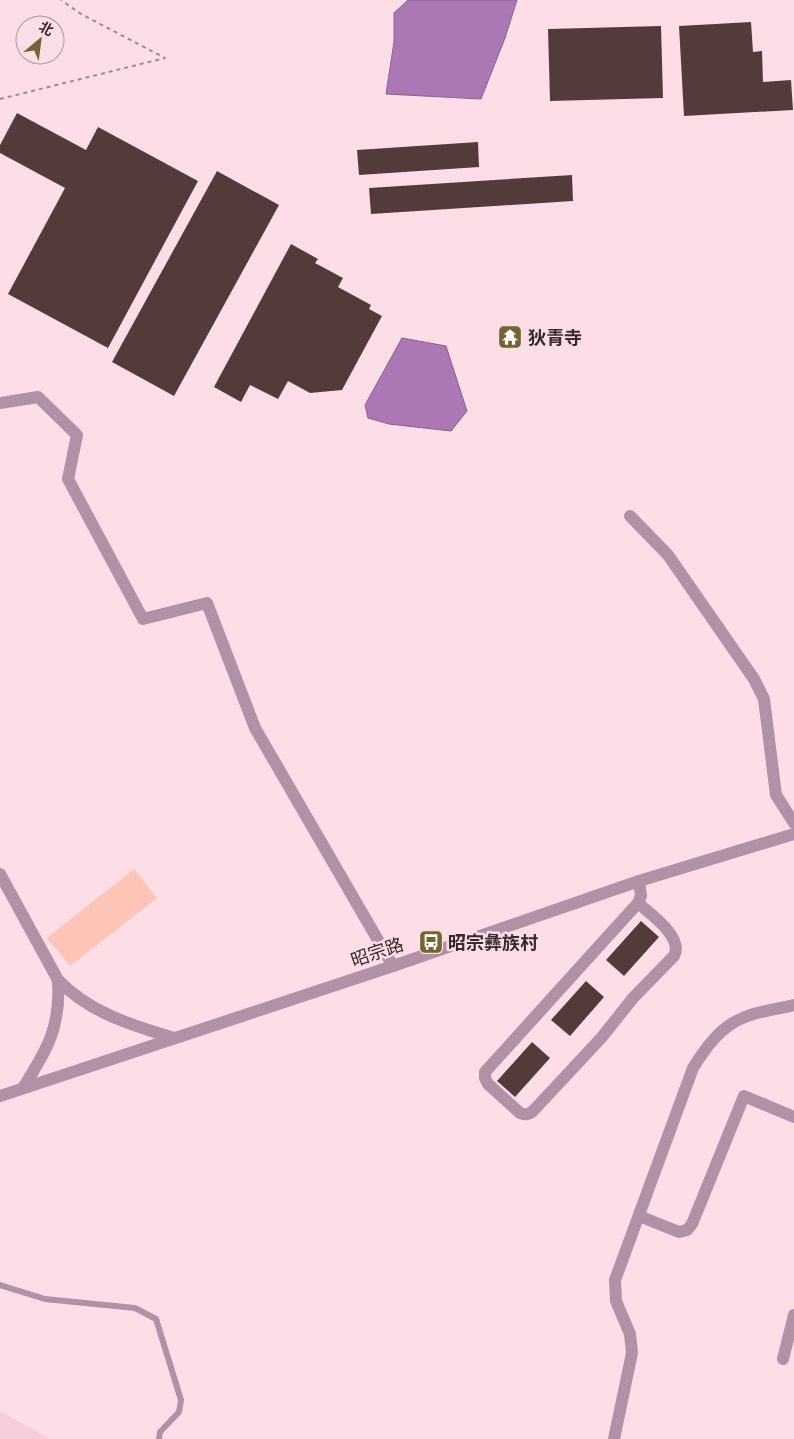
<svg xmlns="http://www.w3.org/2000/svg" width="794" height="1439" font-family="'Source Serif 4','Noto Sans SC',serif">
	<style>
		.built { fill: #f5ced9 }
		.green { fill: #fcc5b5 }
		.water { fill: #ab78b5; stroke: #88618c }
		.building { fill: #543b3b }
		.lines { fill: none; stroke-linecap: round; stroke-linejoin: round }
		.path { stroke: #9f8990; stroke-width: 2; stroke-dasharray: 4 4; stroke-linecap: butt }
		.service { stroke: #b091a5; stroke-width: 6 }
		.minor { stroke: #b091a5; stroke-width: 12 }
		.tertiary { stroke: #b091a5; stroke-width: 12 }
		.labels { text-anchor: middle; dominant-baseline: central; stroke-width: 5; stroke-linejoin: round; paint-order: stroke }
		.poi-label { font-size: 18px; font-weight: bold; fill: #362a2e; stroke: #fddee7; text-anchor: start }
		.street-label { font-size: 18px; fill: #362a2e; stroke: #fddee7 }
	</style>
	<rect width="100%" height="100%" fill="#fddee7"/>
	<!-- built -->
	<path class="built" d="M0,1411L50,1439H0Z"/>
	<!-- green -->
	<path class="green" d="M134,869L157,898L70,966L47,938Z"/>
	<!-- water -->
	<path class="water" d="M408,0H517L505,38L481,99L386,94L394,42V13Z
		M402,338L446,346L467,411L451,431L389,424L368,418L365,405Z"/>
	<!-- building -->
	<path class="building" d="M751,22L753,52L762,51L763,82L791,80L793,110L684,116L679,26Z
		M661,26L663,98L550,101L548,29Z
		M17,113L86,150L98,127L198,181L108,348L8,294L65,188L0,153V145Z
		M478,142L479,167L359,175L357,150Z
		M217,171L279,205L174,396L112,362Z
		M572,175L573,201L371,214L369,188Z
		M291,244L318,259L315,263L343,278L338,287L371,305L369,309L382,316L342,390L310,393L288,381L278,399L250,385L241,402L214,387Z
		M641,921L659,937L624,976L606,960Z
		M586,981L604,997L570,1036L551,1020Z
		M532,1042L550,1058L515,1097L497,1081Z"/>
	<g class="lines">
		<!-- path -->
		<path class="path" d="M0,99L165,58L81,14L61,0"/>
		<!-- service -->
		<path class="service" d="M0,1285L45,1299L135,1308L156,1319L181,1400L179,1412L160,1432L159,1439"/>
		<!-- minor -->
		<path class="minor" d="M0,403L38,397L77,435L68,479L143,619L207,603L255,728L393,966
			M630,516L668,555L754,679L764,699L776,795L794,823
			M0,874L58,980
			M638,903C650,914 684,937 674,956L633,998L602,1037L534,1110C529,1115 526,1115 520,1113L488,1084L485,1078V1072L638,903L641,896L639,881
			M23,1088C47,1050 61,1027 58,980C90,1013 131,1025 174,1038
			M639,1216L679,1232L687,1230L692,1224L744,1096L794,1117
			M783,1359L794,1315
			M614,1439L632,1353L630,1334L616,1301L615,1280L693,1068C706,1047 721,1026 745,1017C760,1011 778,1009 794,1005"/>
		<!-- tertiary -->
		<path class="tertiary" d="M0,1096L393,966L639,881L794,834"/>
	</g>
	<!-- icons -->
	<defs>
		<symbol id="temple-square" viewBox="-11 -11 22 22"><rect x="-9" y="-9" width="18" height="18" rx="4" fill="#726532" stroke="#fddee7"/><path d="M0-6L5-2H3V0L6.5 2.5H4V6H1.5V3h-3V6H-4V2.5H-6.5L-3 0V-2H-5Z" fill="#fff"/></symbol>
		<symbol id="bus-square" viewBox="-11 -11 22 22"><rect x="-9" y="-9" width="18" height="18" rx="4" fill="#726532" stroke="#fddee7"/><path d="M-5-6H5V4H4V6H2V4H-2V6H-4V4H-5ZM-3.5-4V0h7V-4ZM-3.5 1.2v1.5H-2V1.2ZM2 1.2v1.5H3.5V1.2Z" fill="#fff"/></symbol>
	</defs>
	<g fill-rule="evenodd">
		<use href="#temple-square" x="496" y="323" width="28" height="28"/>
		<use href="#bus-square" x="417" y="928" width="28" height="28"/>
	</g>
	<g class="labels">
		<!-- poi labels -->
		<g class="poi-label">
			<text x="528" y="337">狄青寺</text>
			<text x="448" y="942">昭宗彝族村</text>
		</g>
		<!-- street labels -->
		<g class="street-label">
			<text transform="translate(377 952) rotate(-19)">昭宗路</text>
		</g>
	</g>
	<!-- north arrow -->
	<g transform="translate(40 40) rotate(29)"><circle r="24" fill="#fddee7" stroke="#ad969d"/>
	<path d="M0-4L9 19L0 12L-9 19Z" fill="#726532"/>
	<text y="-8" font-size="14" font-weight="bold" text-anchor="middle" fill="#362a2e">北</text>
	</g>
</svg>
